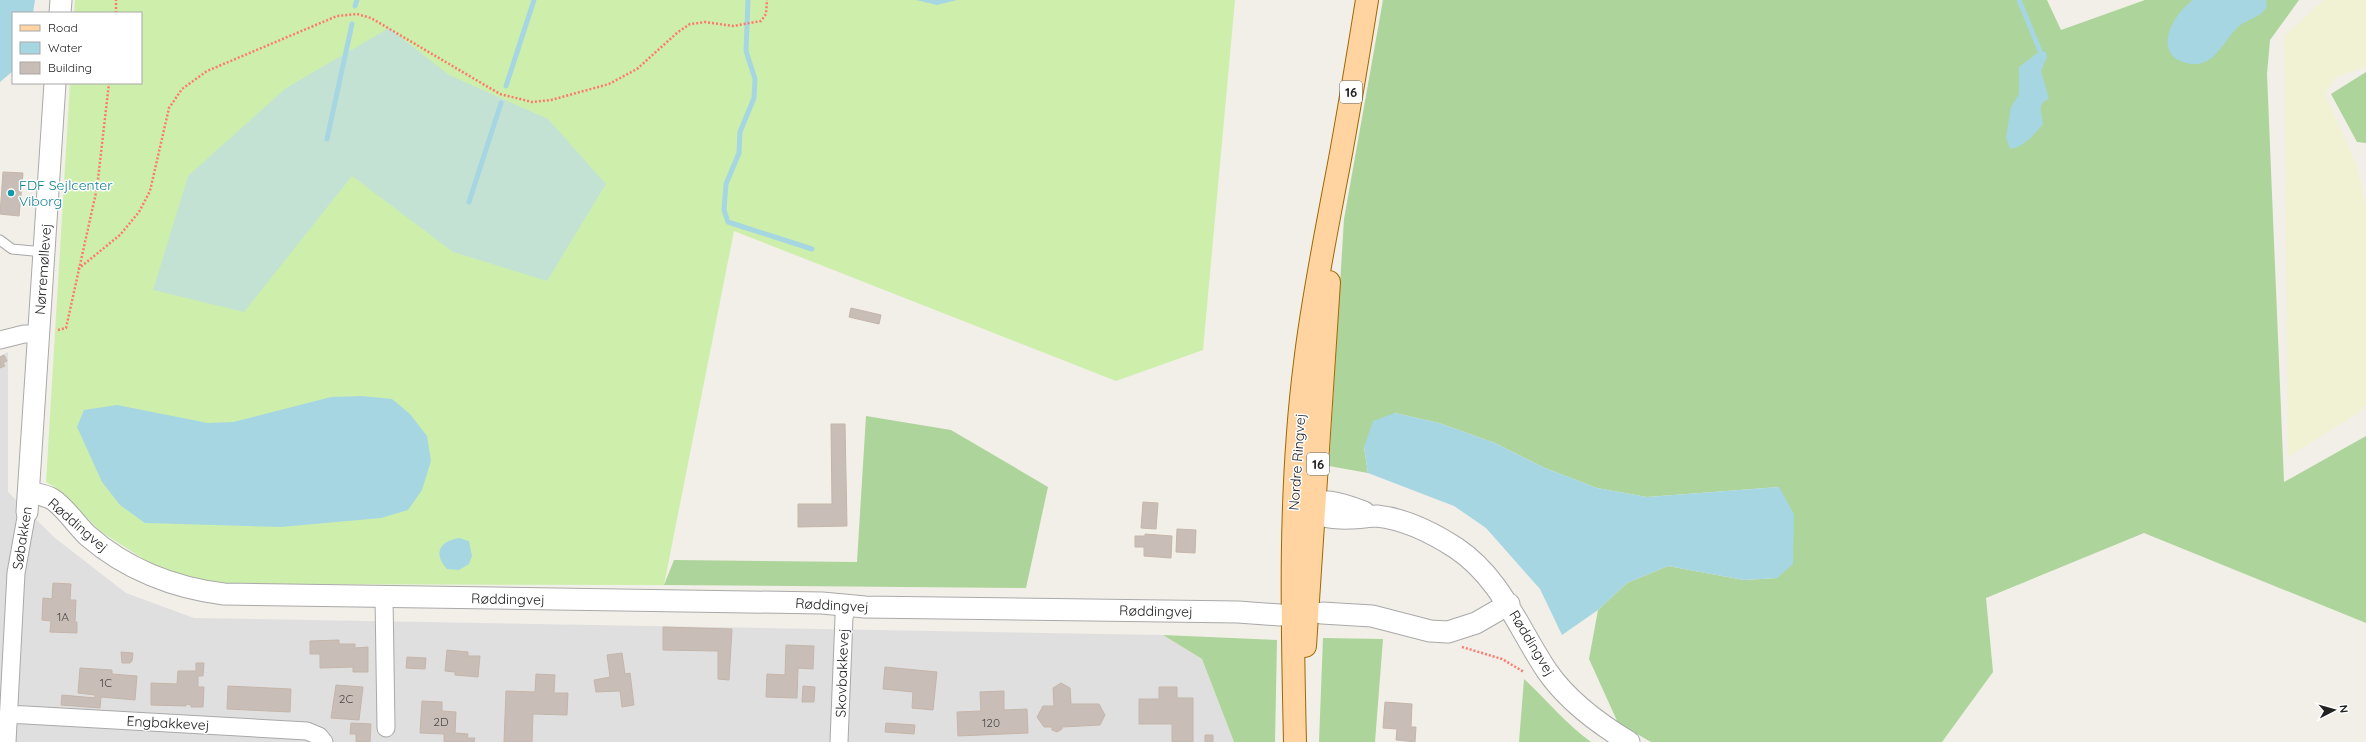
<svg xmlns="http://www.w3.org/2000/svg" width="2366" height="742" font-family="Quicksand,sans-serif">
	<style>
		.residential { fill: #e0dfdf }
		.farmland { fill: #f0f2d3 }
		.grass { fill: #ceefac }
		.forest { fill: #add49a }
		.wetland { fill: #c4e2d3 }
		.water { fill: #a6d6e2 }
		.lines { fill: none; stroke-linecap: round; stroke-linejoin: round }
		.stream { stroke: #a6d6e2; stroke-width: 5 }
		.building { fill: #c8beb7; stroke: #c5b5a9 }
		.service-casing { stroke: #a9a9a9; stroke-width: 11 }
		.minor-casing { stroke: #a9a9a9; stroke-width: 19 }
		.tertiary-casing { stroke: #a9a9a9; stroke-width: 23 }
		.primary-casing { stroke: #a06700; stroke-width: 24 }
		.path { stroke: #ff786d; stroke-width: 2.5; stroke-dasharray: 2 2; stroke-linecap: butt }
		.service { stroke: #fff; stroke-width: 9 }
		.minor { stroke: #fff; stroke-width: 17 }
		.tertiary { stroke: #fff; stroke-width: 21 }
		.primary { stroke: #ffd4a1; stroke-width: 22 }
		.culture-dot { fill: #0f9aa8; stroke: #fff; stroke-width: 1.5 }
		.labels { text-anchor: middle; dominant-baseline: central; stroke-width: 3; stroke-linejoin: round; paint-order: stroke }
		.number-label { font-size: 12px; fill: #4c4947 }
		.shield { fill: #fff; stroke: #646464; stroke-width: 1 }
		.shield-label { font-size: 13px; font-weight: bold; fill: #222 }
		.culture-label { font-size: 14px; fill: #0d838f; stroke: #fff; text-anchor: start }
		.street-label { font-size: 14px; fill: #222; stroke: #fff }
	</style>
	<rect width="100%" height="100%" fill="#f2efe8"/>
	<!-- residential -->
	<path class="residential" d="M8,352V492L55,538L126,593L194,618L1163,635L1202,659L1234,742H0V356Z"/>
	<!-- farmland -->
	<path class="farmland" d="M2324,0H2366V67L2336,77L2325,94L2357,166L2366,205V404L2360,412L2288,457L2284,36Z"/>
	<!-- grass -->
	<path class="grass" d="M75,0H1235L1203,350L1116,381L734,231L664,585L218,584L156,567L100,531L59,490L46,482L70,83H141V13H74Z"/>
	<!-- forest -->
	<path class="forest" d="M1383,0H2047L2061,30L2145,0H2299L2270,40L2267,74L2284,482L2366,436V623L2144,533L1986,598L1993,672L1942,742H1651L1618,723L1589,659L1598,610L1627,583L1668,566L1744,580L1777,578L1779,487L1647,497L1597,488L1545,468L1495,443L1439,423L1395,413L1364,447L1368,473L1329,466L1344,219Z
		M2366,72V143L2357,142L2331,94Z
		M866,416L951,430L1048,487L1026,588L664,585L674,560L857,562Z
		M1163,635L1277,640L1275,742H1234L1202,659Z
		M1323,638L1383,639L1375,742H1319Z
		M1524,679C1547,700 1566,724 1591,742H1519Z"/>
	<!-- wetland -->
	<path class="wetland" d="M389,28L449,75L548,119L606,184L547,281L453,252L352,176L244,312L153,290L188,176L286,88Z"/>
	<!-- water -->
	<path class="water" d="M0,0H35L33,13H13V71L0,82Z
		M916,0H957L937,5Z
		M2193,0H2266L2267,6C2263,17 2247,19 2238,27C2227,37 2221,53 2207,61C2200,65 2191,65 2183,62C2152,51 2174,13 2193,0Z
		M2040,51L2046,52L2047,57L2041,71L2049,99C2036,104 2042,113 2043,124C2035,134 2024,147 2010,149L2006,137L2011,107L2019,94V67Z
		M362,396L392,399L410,414L427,436L431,461L422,490L408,510L381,518L281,527L145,523L120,505L102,482L77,427L84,410L117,405L208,423L233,422L331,397Z
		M1395,413L1439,423L1495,443L1545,468L1597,488L1647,497L1779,487L1794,514L1793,564L1777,578L1744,580L1668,566L1627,583L1598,610L1562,635L1540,589L1486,528L1454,506L1368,473L1364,447L1373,421Z
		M459,538L469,541L472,556L469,564L459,570L447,569C433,554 439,541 459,538Z"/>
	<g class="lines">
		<!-- stream -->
		<path class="stream" d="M748,0L746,51L755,79L754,98L740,132L739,153L726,184L724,210L728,222L812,249
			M2019,0L2040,51
			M355,6L357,0
			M506,86L534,0
			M327,139L352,24
			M469,202L501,103"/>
	</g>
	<!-- building -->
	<path class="building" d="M3,172L23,173L19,216L0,214Z
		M851,308L881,315L879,324L849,317Z
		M4,355L7,361L3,363L5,366L0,368V357Z
		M831,424H845L847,526L798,527V504H832Z
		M1143,502L1158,503L1156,529L1141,528Z
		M1177,529L1196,530L1195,553L1176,552Z
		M1145,534L1172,536L1171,558L1144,556V547H1135V536H1145Z
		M53,583L71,584L70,600H76L75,622H77V633L50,632L51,621L42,620L43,598L52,599Z
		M663,627L732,629L729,680L718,679V651L663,650Z
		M339,640V644H355V648L368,647V672H353V667L320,668V654H310V641Z
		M786,645L814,646L813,669L798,668L797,698L766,697L767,674L785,675Z
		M447,650L468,652V656H480L478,677L455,675V672L445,671Z
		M121,652L133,653L132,661L130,663H122Z
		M622,653L625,674L630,673L634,705L622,707L620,691L596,692L594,680L610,677L607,655Z
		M407,657L426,658L425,669L406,668Z
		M196,663H204L203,676H198V687H204L203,707H191V705L186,704V706L151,705V683L177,684L178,671H196Z
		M885,667L937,672L933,710L912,708L913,692L883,689Z
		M80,668L112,670V674L137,676L135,700L101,697L100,708L61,705L62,695L95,698V695L78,693Z
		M536,674L555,675L554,693H568L567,715L533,714L532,742H504L506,691L535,692Z
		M1061,683L1070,688L1071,704H1099L1105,715L1100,725L1062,727V729L1057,732L1052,730V727H1044L1037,717L1043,706H1054L1053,688Z
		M336,685L363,687L359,720L331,718Z
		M228,686L291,689L290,712L227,709Z
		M803,686L815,687L814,702H802Z
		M1159,687H1177V698H1193V742H1172V724H1139V699H1159Z
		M1004,691V710L1027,709L1028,733L958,736L957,712L981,711L980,692Z
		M422,701L442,702V711L456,712L455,733L468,734L467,738H475L474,742H444V734L420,733Z
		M1385,702L1412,704L1411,727H1416L1415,742L1396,740L1397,729L1383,728Z
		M351,723L371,724L370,742H356V734H350Z
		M886,723L915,725L914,734L885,732Z
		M1205,735H1213V742H1205Z"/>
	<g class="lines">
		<defs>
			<path id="service" d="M0,240L12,249L44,252"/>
			<path id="minor" d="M0,340L24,334H38
				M384,597L386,728
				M8,714L307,731L319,736L324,742
				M7,742L16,573L27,512
				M839,742L844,617L848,606"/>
			<path id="tertiary" d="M60,13L61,0
				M29,492C36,494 45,495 52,499C64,506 77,526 88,536C126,569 174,588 224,594L822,603L865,607L1238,612L1280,615
				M1297,506C1324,498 1337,502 1364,512
				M1297,508C1314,515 1331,519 1350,518C1359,518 1369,516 1377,516C1405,519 1433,533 1456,548C1501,578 1518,628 1547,671C1567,700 1599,724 1629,742
				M27,512L55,83
				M1322,613L1372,616L1430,631L1448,632L1476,623L1509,604"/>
			<path id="primary" d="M1305,646L1329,282
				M1295,742C1292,616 1289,489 1305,363C1312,303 1324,244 1335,185C1347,124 1357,62 1367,0"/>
		</defs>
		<!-- service casing -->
		<use href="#service" class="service-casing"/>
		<!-- minor casing -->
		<use href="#minor" class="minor-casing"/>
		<!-- tertiary casing -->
		<use href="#tertiary" class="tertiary-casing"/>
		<!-- primary casing -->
		<use href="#primary" class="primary-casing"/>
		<!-- path -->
		<path class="path" d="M116,13V0
			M78,269L120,235L139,212L150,191L169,108L182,89L207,71L337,16L357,14L371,18L500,94L532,102L551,100L609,84L637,69L678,32L690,24L705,22L733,26L761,21L766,14L767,0
			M58,330L66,328L97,188L109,83
			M1462,647L1502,659L1524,672"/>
		<!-- service -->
		<use href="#service" class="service"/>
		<!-- minor -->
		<use href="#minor" class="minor"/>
		<!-- tertiary -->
		<use href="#tertiary" class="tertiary"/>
		<!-- primary -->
		<use href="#primary" class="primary"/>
	</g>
	<!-- markers -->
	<circle class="culture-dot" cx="11" cy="193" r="4"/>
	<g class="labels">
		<!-- number labels -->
		<g class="number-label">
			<text x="63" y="616">1A</text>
			<text x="106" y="682">1C</text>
			<text x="346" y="698">2C</text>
			<text x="441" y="721">2D</text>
			<text x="991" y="722">120</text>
		</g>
		<!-- shield labels -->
		<g class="shield">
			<rect x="1340" y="81" width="22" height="22" rx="3"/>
			<rect x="1307" y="453" width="22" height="22" rx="3"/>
		</g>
		<g class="shield-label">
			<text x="1351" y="92">16</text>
			<text x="1318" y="464">16</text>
		</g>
		<!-- culture labels -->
		<g class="culture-label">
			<text x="19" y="185">FDF Sejlcenter<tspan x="19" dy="16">Viborg</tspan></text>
		</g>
		<!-- street labels -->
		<g class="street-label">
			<text transform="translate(43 269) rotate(-86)">Nørremøllevej</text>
			<text transform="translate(1297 462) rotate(-86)">Nordre Ringvej</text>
			<text transform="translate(78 525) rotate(41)">Røddingvej</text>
			<text transform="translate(22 538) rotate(-81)">Søbakken</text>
			<text transform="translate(508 599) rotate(1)">Røddingvej</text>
			<text transform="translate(832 605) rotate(3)">Røddingvej</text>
			<text transform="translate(1156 611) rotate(1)">Røddingvej</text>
			<text transform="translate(1532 643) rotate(59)">Røddingvej</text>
			<text transform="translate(842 673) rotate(-88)">Skovbakkevej</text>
			<text transform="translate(168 723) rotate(3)">Engbakkevej</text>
		</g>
	</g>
	<!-- legend -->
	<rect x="12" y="12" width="130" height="72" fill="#ffffff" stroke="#a7a7a7"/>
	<rect x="20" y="25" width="20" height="6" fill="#ffd4a1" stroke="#a7a7a7"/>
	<text x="48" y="32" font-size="12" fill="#222222">Road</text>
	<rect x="20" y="42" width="20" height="12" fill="#a6d6e2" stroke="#a7a7a7"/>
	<text x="48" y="52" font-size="12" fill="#222222">Water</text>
	<rect x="20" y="62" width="20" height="12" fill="#c8beb7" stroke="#a7a7a7"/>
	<text x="48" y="72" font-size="12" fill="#222222">Building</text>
	<!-- north arrow -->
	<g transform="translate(2334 710) rotate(84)" stroke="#ffffff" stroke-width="3" paint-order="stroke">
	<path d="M0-3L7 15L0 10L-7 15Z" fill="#222222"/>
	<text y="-6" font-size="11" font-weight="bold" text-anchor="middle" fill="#222222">N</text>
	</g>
</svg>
